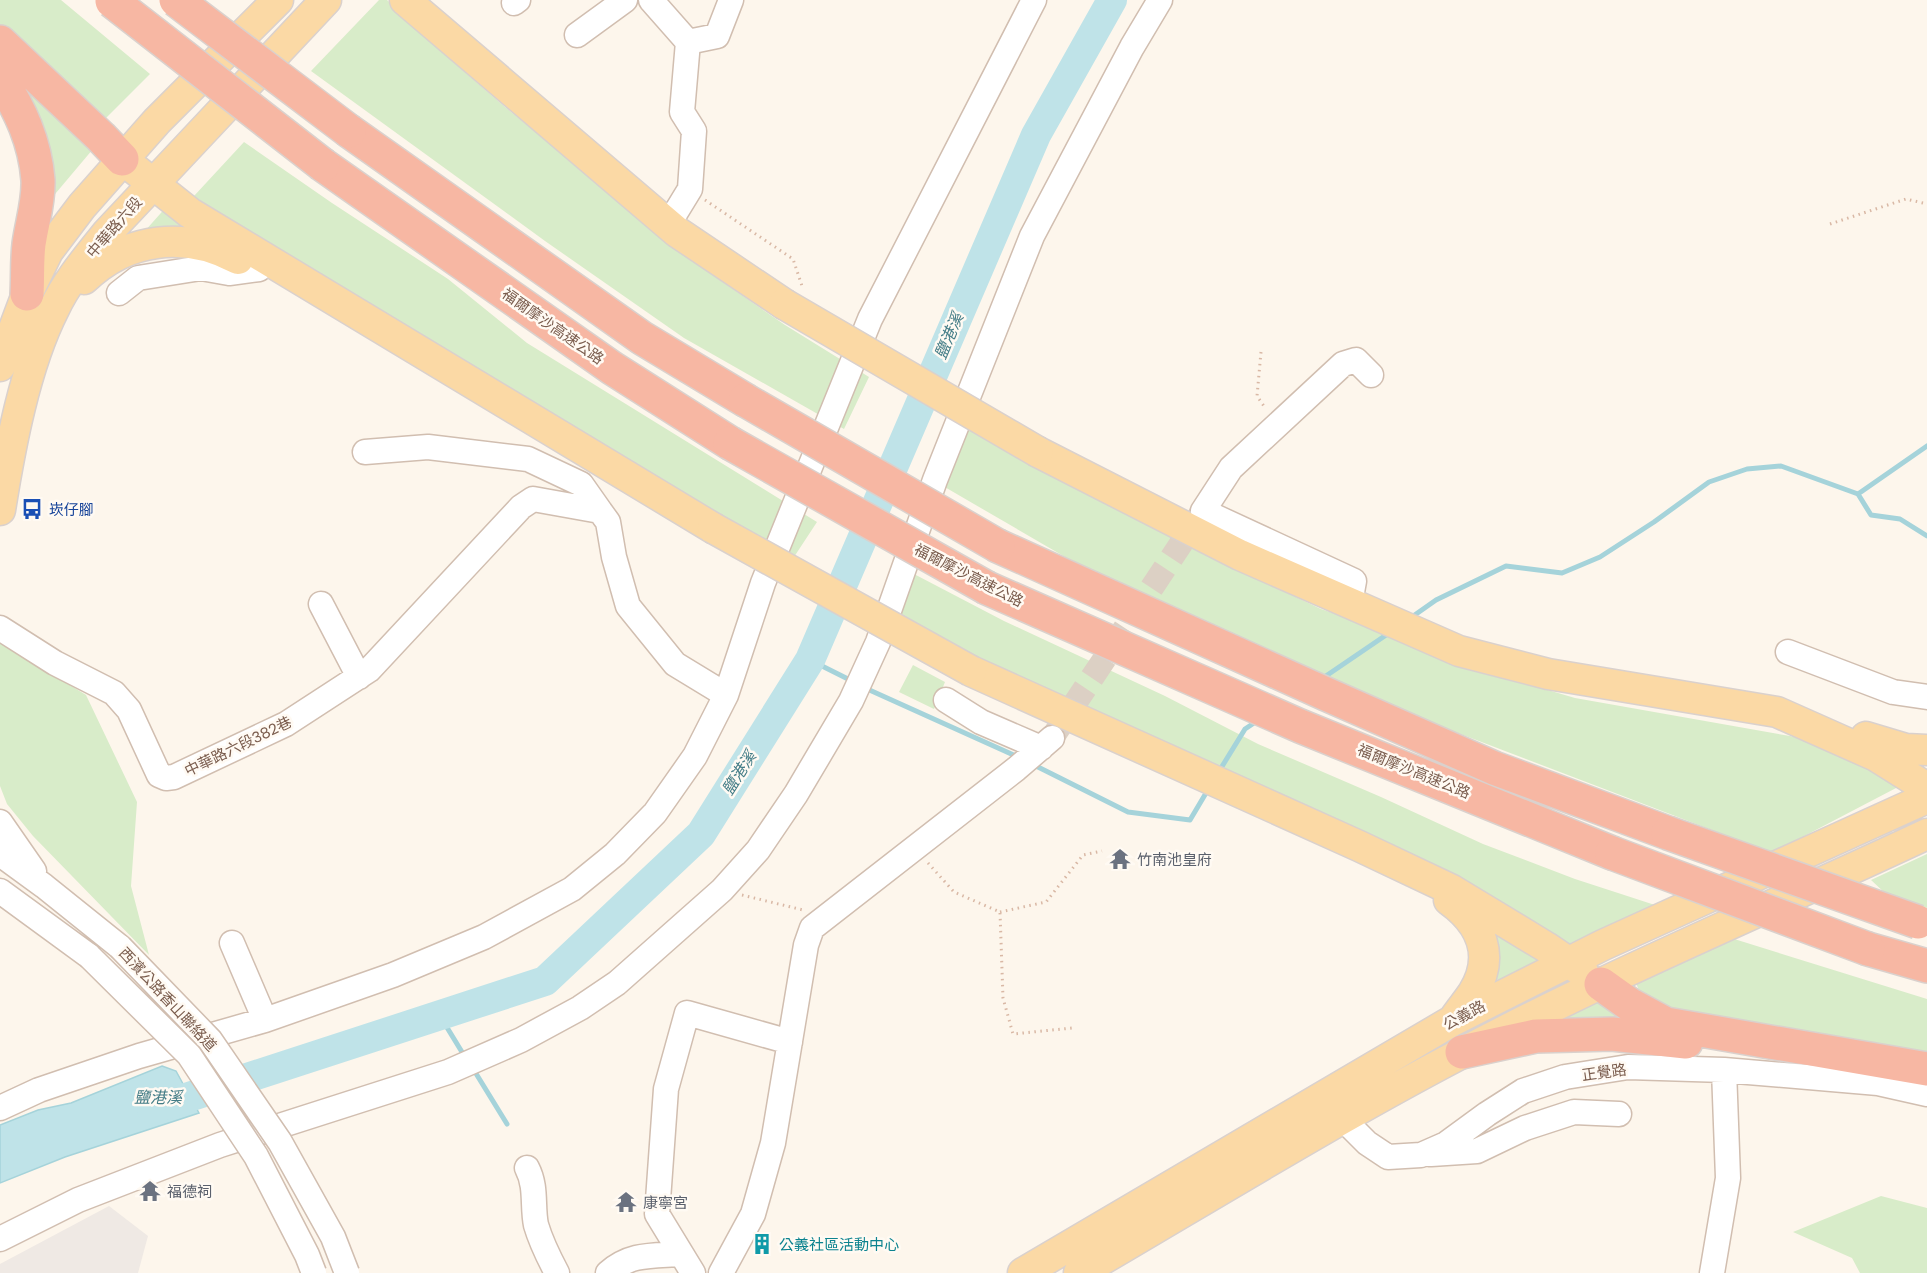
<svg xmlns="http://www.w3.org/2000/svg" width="1927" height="1273" font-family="Poppins,'Noto Sans TC',sans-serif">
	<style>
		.industrial { fill: #efe9e4 }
		.green { fill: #d8ecc9 }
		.water { fill: #bfe3e8; stroke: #a5d3da; stroke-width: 1.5 }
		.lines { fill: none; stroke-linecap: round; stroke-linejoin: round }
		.stream { stroke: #a5d3da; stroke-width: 5 }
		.river { stroke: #bfe3e8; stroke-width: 30 }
		.minor-tunnel { stroke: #dcd0c4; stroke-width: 24; stroke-dasharray: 24 12; stroke-linecap: butt }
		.minor-casing { stroke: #d1beb0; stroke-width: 27 }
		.major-casing { stroke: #dad1cd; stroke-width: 33 }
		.highway-casing { stroke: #dad1cd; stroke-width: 36 }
		.path { stroke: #d9b8a5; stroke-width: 3; stroke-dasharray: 1.5 4.5; stroke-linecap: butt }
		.minor { stroke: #fff; stroke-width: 24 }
		.major { stroke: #fbd9a5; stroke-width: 30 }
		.highway { stroke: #f7b7a3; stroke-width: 33 }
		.minor-bridge-casing { stroke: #d1beb0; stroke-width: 27; stroke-linecap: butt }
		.major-bridge-casing { stroke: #dad1cd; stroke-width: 33; stroke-linecap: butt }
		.highway-bridge-casing { stroke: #dad1cd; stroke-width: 36; stroke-linecap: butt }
		.minor-bridge { stroke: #fff; stroke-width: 24 }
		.major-bridge { stroke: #fbd9a5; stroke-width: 30 }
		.highway-bridge { stroke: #f7b7a3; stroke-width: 33 }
		.labels { text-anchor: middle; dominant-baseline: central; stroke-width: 5; stroke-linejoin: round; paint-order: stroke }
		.street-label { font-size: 15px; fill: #7a5c4d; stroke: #fffaf3 }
		.transit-label { font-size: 15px; fill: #164399; stroke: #fffaf3; text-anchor: start }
		.worship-label { font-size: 15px; fill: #5b616d; stroke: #fffaf3; text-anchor: start }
		.culture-label { font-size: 15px; fill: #0d838f; stroke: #fffaf3; text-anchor: start }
		.water-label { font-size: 16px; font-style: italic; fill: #437c86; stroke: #fffaf3 }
	</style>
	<rect width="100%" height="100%" fill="#fdf6ec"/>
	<!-- industrial -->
	<path class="industrial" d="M109,1206L148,1236L138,1273H0V1264Z"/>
	<!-- green -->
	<path class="green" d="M0,0H61L150,74L102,122L0,25Z
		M379,0H387L452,61L505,107L698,265L785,325L869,377L844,429L684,338L545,241L311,71Z
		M29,93L93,149L45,206L28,100Z
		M244,142L332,203L448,279L527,343L817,522L794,557L569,428L463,364L337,283L268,246L194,196Z
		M168,205L219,238L144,232Z
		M968,429L1195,549L1321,609L1379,629L1483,671L1575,698L1790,736L1839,749L1898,787L1772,853L1382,704L1155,604L1072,561L943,486Z
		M914,574L1004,621L1165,696L1258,744L1381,797L1483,844L1575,879L1658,906L1564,946L1041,692L897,614Z
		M0,642L86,695L137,802L131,886L149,955L33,836L7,804L0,786Z
		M913,665L945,682L934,709L899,692Z
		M1927,854V908L1886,894L1871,880Z
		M1483,921L1542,957L1498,983Z
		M1731,938L1927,999V1056L1678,1014L1642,998L1636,983Z
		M1598,1000L1653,1029L1553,1025Z
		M1881,1196L1927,1208V1273H1860L1852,1258L1793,1232Z"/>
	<!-- water -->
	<path class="water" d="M162,1066L176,1071L199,1113L65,1157L0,1183V1125L38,1110L71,1103Z"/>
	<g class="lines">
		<!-- stream -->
		<path class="stream" d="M1858,494L1871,515L1900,519L1927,536
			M1409,619L1436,600L1506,566L1562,573L1600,557L1654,522L1709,482L1747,469L1781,466L1858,494L1927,446
			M810,660L854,682
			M1320,680L1392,631
			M865,688L1018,757
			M1032,764L1128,812L1190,820L1209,788
			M1218,773L1245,729L1257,721
			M440,1016L465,1057
			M472,1067L507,1124"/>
		<!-- river -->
		<path class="river" d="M152,1109L545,981L701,834L810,660L1036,135L1112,0"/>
		<!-- minor-tunnel -->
		<path class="minor-tunnel" d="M1052,738L1200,515"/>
		<defs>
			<path id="minor" d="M651,0L688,42
				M514,3L518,0
				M577,35L625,0
				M688,42L717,36L731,0
				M668,225L690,189L694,131L682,112L688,42
				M119,293L138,278L201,268L229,273L259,269
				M365,452L428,447L528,459L581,484L600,511
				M1350,603L1354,581L1203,511L1231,468L1343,364L1356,360L1371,375
				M321,604L359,677
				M0,628L55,663L114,693L129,710L159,775L166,778L174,777L286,724L369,670L521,507L533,499L600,511L608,522L614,557L628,606L675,664L726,695
				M1788,652L1893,692L1927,697
				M946,700L981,722L1041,748
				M0,822L34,871
				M0,854L44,886L120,947
				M0,891L89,956
				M232,943L265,1020
				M1333,1104L1343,1119L1367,1143L1388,1157L1421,1155L1446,1144L1487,1114L1523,1091L1565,1077L1628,1067L1724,1070L1878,1083L1927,1094
				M0,1108L39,1090L139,1056L265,1020L393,975L484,937L572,889L615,854L655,813L695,756L726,695L763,583L870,319L1034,0
				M1431,1154L1477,1151L1525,1128L1574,1112L1619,1114
				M527,1168C537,1187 532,1206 536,1225C541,1242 549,1258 557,1273
				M0,1239L78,1200L220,1145L448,1072L521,1040L580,1008L617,983L722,890L758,850L796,794L851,701L878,642L935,480L1032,236L1132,47L1160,0
				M608,1273C631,1253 652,1256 681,1254
				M693,1273L657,1214L666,1089L687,1013L790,1042
				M721,1273L753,1214L773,1143L806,945L812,928L1016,769L1052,738
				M1712,1273L1728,1178L1724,1070"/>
			<path id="major" d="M405,0L677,232L784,304
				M122,159L190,213L713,528
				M84,279C128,237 185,231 238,259
				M0,366L27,294L48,251L82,206L157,121L278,0
				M1038,452L1240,555L1459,651L1548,674L1777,712L1876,756L1927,788
				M0,510C10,447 25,366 54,309C67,281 88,257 107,233L326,0
				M971,671L1359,846L1452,890L1546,947L1583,972
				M1866,737L1906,749L1927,750
				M1449,900C1481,923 1496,956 1473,993C1467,1002 1460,1010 1454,1019
				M1023,1273L1452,1021L1603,945L1927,798
				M1079,1273C1206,1199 1332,1121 1462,1053C1613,973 1772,907 1927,834"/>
			<path id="highway" d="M0,42L101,137L122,159
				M0,78C20,110 35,141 38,180C39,201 32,223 29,244C27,260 28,278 27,294
				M349,131L642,338L745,400
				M323,165L612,368L730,443
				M998,546L1326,694L1494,768L1668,833
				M987,588L1300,726L1612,853
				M1868,949L1927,966
				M1601,984L1629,1004L1666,1024L1927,1069
				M1462,1052L1536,1036L1612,1034L1686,1042"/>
		</defs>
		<!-- minor casing -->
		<use href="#minor" class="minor-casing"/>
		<!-- major casing -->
		<use href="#major" class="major-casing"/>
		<!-- highway casing -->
		<use href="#highway" class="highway-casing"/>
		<!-- path -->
		<path class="path" d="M705,200L793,259L803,289
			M1830,224L1906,199L1927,204
			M1261,352L1257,396L1266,409
			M928,863L954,892L1000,912L1003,998L1013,1034L1072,1028
			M742,895L803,910
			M1000,912L1046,902L1083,855L1102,851"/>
		<!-- minor -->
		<use href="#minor" class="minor"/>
		<!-- major -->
		<use href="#major" class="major"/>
		<!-- highway -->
		<use href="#highway" class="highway"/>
		<defs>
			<path id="minor-bridge" d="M120,947L210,1040L280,1142L333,1237L347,1273
				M89,956L189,1055L256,1156L307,1255L314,1273"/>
			<path id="major-bridge" d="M784,304L1038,452
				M713,528L971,671"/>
			<path id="highway-bridge" d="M176,0L349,131
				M112,1L323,165
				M745,400L998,546
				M730,443L987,588
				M1668,833L1918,922
				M1612,853L1868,949"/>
		</defs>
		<!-- minor-bridge casing -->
		<use href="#minor-bridge" class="minor-bridge-casing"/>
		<!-- major-bridge casing -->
		<use href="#major-bridge" class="major-bridge-casing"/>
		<!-- highway-bridge casing -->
		<use href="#highway-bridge" class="highway-bridge-casing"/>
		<!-- minor-bridge -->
		<use href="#minor-bridge" class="minor-bridge"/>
		<!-- major-bridge -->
		<use href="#major-bridge" class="major-bridge"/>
		<!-- highway-bridge -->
		<use href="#highway-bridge" class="highway-bridge"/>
	</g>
	<!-- icons -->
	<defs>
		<symbol id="bus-bare" viewBox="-9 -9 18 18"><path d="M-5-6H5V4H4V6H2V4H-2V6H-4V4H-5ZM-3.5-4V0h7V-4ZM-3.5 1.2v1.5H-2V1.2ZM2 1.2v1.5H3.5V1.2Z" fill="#1a4fb4" stroke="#fffaf3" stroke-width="2.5" paint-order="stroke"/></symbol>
		<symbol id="temple-bare" viewBox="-9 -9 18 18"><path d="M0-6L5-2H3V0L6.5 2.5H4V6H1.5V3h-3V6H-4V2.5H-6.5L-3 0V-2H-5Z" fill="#6b7280" stroke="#fffaf3" stroke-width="2.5" paint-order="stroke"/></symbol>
		<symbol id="building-bare" viewBox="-9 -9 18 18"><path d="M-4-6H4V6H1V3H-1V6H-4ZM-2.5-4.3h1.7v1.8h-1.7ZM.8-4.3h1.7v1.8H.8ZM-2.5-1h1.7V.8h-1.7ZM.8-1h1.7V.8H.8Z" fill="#0f9aa8" stroke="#fffaf3" stroke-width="2.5" paint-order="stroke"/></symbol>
	</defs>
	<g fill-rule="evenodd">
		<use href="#bus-bare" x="17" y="494" width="30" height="30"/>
		<use href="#temple-bare" x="1105" y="844" width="30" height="30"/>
		<use href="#temple-bare" x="135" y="1176" width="30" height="30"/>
		<use href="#temple-bare" x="611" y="1187" width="30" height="30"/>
		<use href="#building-bare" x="747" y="1229" width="30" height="30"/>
	</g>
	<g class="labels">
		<!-- street labels -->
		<g class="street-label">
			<text transform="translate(114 227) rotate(-49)">中華路六段</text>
			<text transform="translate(553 326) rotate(35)">福爾摩沙高速公路</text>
			<text transform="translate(969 575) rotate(27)">福爾摩沙高速公路</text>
			<text transform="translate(238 746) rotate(-26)">中華路六段382巷</text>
			<text transform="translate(1414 771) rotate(22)">福爾摩沙高速公路</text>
			<text transform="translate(168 999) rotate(47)">西濱公路香山聯絡道</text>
			<text transform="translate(1464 1015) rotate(-28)">公義路</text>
			<text transform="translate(1604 1072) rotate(-8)">正覺路</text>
		</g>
		<!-- transit labels -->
		<g class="transit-label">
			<text x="49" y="509">崁仔腳</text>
		</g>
		<!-- worship labels -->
		<g class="worship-label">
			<text x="1137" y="859">竹南池皇府</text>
			<text x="167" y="1191">福德祠</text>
			<text x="643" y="1202">康寧宮</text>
		</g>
		<!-- culture labels -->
		<g class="culture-label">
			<text x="779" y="1244">公義社區活動中心</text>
		</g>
		<!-- water labels -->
		<g class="water-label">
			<text transform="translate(949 336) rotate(-67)">鹽港溪</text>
			<text transform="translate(739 773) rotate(-58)">鹽港溪</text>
			<text x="158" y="1097">鹽港溪</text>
		</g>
	</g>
</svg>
